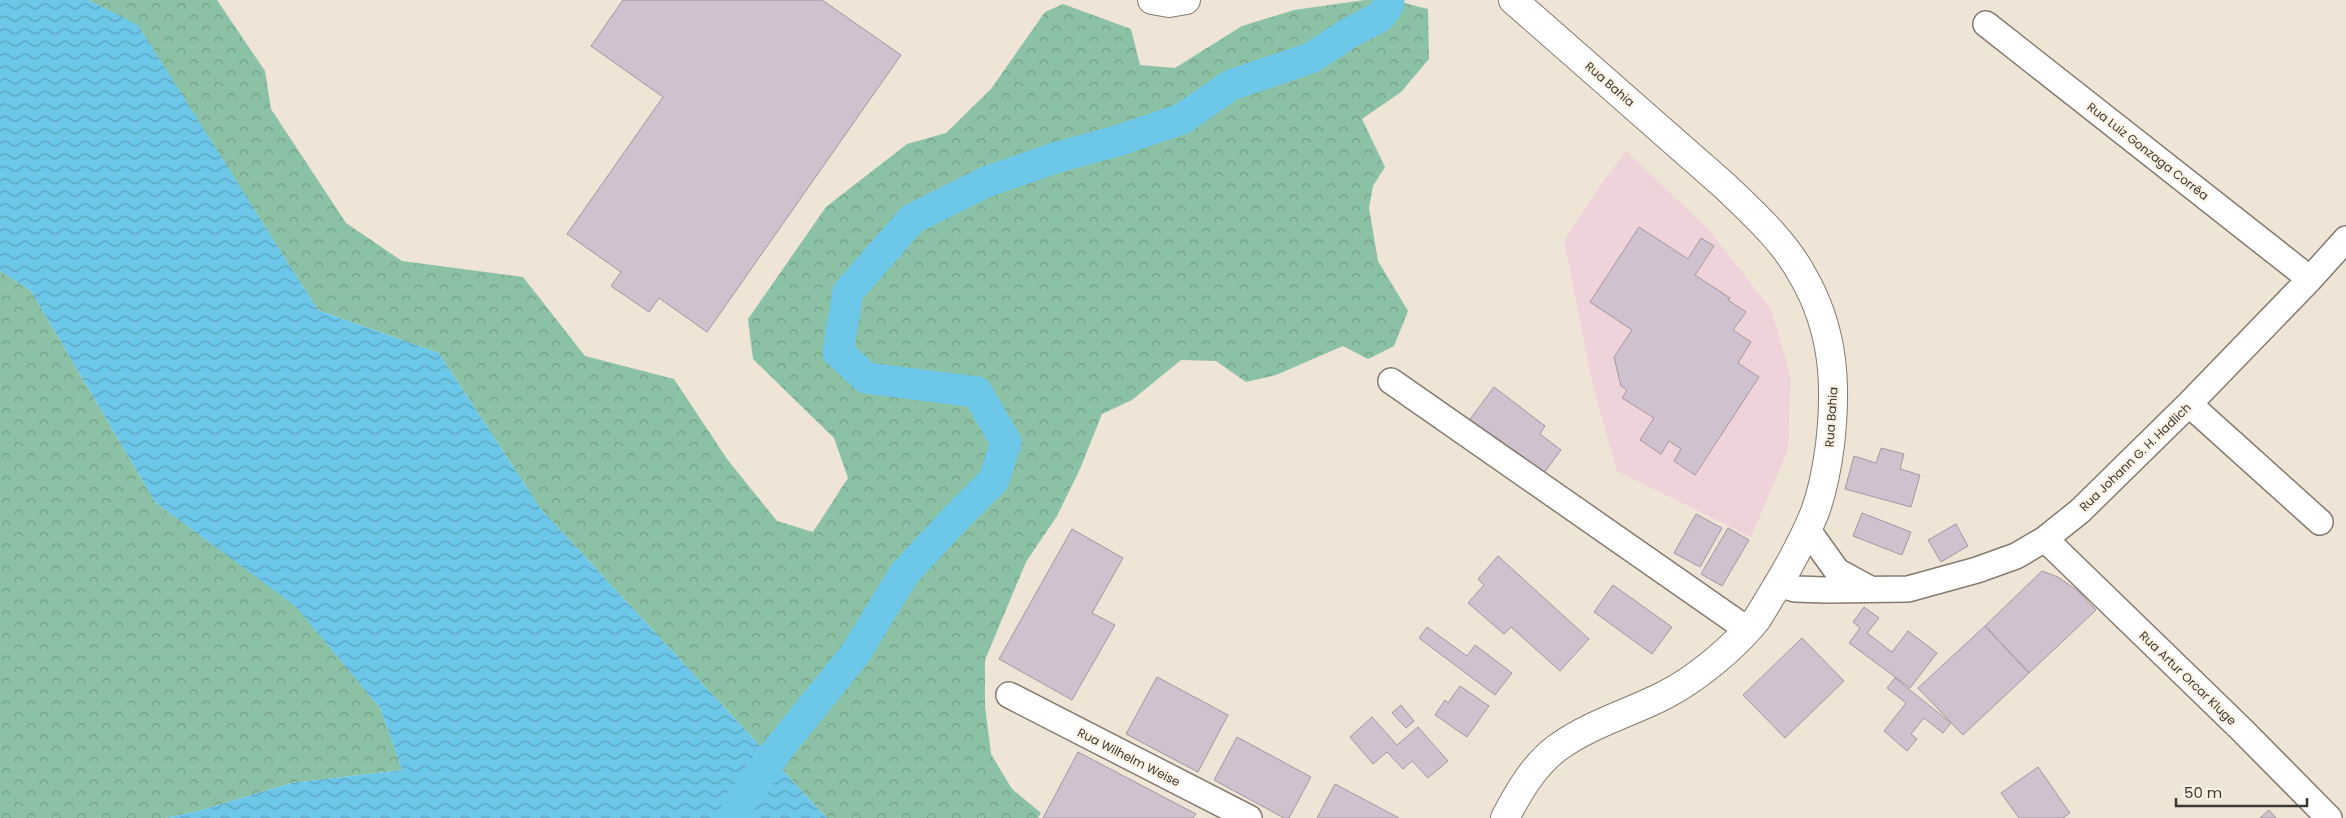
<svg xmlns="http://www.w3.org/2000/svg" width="2346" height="818" font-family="Poppins,sans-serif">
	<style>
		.education { fill: #eed4da }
		.forest { fill: url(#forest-crowns) }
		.water { fill: url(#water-waves) }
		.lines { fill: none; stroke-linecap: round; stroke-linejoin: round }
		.river { stroke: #6dc7e9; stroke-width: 31 }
		.building { fill: #cfc1cd; stroke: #a396a1 }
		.minor-casing { stroke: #837b6e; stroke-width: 28 }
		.major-casing { stroke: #837b6e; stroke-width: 30 }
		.minor { stroke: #fff; stroke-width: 25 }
		.major { stroke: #fff; stroke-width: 28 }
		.labels { text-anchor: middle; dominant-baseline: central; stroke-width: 4.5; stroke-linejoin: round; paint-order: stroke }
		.street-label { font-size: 12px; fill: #3b3732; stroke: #fbf2e3 }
	</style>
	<defs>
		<pattern id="forest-crowns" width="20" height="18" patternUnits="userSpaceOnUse" patternTransform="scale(1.25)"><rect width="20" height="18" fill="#8bc1a4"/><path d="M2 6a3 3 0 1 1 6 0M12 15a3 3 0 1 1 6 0" fill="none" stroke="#739e86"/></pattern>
		<pattern id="water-waves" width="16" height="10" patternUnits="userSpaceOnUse" patternTransform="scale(1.25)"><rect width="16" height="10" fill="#6dc7e9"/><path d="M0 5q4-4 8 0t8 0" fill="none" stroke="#5ba2bd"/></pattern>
	</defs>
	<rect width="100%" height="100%" fill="#eee5d6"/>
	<!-- education -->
	<path class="education" d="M1626,151L1708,229L1771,309L1791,377L1788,450L1751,537L1617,471L1593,387L1564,241L1600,186Z"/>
	<!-- forest -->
	<path class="forest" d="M89,0H217L265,71L271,109L346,223L402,261L523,277L585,356L674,379L727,459L777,521L813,532L848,478L834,438L753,359L748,319L826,207L907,144L946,133L991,89L1045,12L1063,4L1131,29L1140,65L1175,68L1242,26L1294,10L1365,0H1392L1428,9L1429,59L1401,92L1362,119L1385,167L1373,186L1369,208L1378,261L1408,311L1394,346L1368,359L1343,346L1276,375L1246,382L1216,361L1181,360L1132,400L1102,414L1080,469L1057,516L1026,562L985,660V706L991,754L1012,789L1041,813L1038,818H827L541,509L439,353L318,310L138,26Z
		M0,271L31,291L155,502L295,605L380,708L402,770L291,783L198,811L165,818H0Z"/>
	<!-- water -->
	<path class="water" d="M0,0H89L138,25L318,310L439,353L541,509L827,818H165L198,811L291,783L402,770L380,708L295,606L155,502L31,291L0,271Z"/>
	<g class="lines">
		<!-- river -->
		<path class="river" d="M733,818L738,806L779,748L855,654L904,574L953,521L994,480L1006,442L977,392L866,378L838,352L848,292L912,219L986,182L1058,157L1117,141L1182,119L1231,85L1311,58L1349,33L1380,17L1388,6L1389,0"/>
	</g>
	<!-- building -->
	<path class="building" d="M623,0H822L901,55L707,332L659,298L649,312L611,286L621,272L567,234L663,97L591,46Z
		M1639,227L1688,259L1701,238L1714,246L1695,275L1730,298L1728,300L1746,312L1733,330L1751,342L1738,363L1759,377L1695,475L1674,461L1681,449L1669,441L1661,454L1640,440L1654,418L1622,398L1627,390L1621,386L1614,357L1632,330L1590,302Z
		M1494,387L1545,426L1540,434L1561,450L1541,477L1468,422Z
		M1881,448L1904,454L1900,469L1920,475L1911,507L1845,489L1854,456L1876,463Z
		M1862,513L1911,532L1902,555L1853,536Z
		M1696,514L1722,528L1700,567L1674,553Z
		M1956,524L1968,546L1941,562L1928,540Z
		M1728,528L1749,540L1722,586L1701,574Z
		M1072,529L1123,558L1092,613L1115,625L1072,700L999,659Z
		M1498,556L1589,639L1560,671L1511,627L1504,634L1468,603L1484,585L1478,579Z
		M2042,571L2058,577L2078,591L2096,610L2029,673L1985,626Z
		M1613,585L1672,627L1652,654L1594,612Z
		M1864,607L1879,618L1867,633L1892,652L1908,631L1937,653L1910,688L1849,643L1860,628L1853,622Z
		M1985,626L2029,673L1963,735L1918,688Z
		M1427,627L1467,656L1475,645L1512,673L1495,695L1419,638Z
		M1802,638L1844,681L1785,738L1743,695Z
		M1157,677L1228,715L1198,772L1126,734Z
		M1895,678L1951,723L1943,733L1924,718L1911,734L1917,739L1907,751L1884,731L1906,703L1887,688Z
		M1460,686L1489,706L1467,737L1435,715L1445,700L1448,703Z
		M1401,705L1414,721L1406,728L1392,713Z
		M1372,717L1397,745L1418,727L1448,761L1428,778L1412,761L1403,769L1387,752L1373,764L1350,737Z
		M1237,737L1311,777L1289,818H1284L1214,780Z
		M1078,752L1196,814L1193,818H1043Z
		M2038,767L2070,813L2063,818H2019L2001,793Z
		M1335,784L1399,818H1317Z
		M2269,810L2276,818H2260Z"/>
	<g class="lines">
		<defs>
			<path id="minor" d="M1986,24L2310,279
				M1391,381L1748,630
				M2189,404L2320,522
				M1807,529L1837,571L1870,589
				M2045,539L2242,730L2329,818
				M1777,584L1795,589L1826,590L1908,589L1977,570L2016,556L2045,539L2080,511L2189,404L2310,279L2346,239
				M1009,695L1249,818"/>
			<path id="major" d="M1152,0L1169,3L1186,0
				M1505,818C1518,793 1534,765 1557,748C1590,724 1627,714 1663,696C1695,680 1735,647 1757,619C1778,585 1800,549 1815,512C1823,490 1827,468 1830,445C1837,384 1834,330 1803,276C1784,241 1754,214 1726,187L1513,0"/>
		</defs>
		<!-- minor casing -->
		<use href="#minor" class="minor-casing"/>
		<!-- major casing -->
		<use href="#major" class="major-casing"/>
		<!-- minor -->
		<use href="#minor" class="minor"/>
		<!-- major -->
		<use href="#major" class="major"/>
	</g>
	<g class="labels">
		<!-- street labels -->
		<g class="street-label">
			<text transform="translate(1610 84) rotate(41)">Rua Bahia</text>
			<text transform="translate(2148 151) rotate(38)">Rua Luiz Gonzaga Corrêa</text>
			<text transform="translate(1831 417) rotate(-86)">Rua Bahia</text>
			<text transform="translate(2135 457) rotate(-44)">Rua Johann G. H. Hadlich</text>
			<text transform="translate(2188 678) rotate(44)">Rua Artur Orcar Kluge</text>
			<text transform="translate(1129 757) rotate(27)">Rua Wilhelm Weise</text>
		</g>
	</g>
	<!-- scale -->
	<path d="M2176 798v8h131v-8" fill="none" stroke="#3b3732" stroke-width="2.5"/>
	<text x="2184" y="798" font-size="15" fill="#3b3732" stroke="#fbf2e3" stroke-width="4" paint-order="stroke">50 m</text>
</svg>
